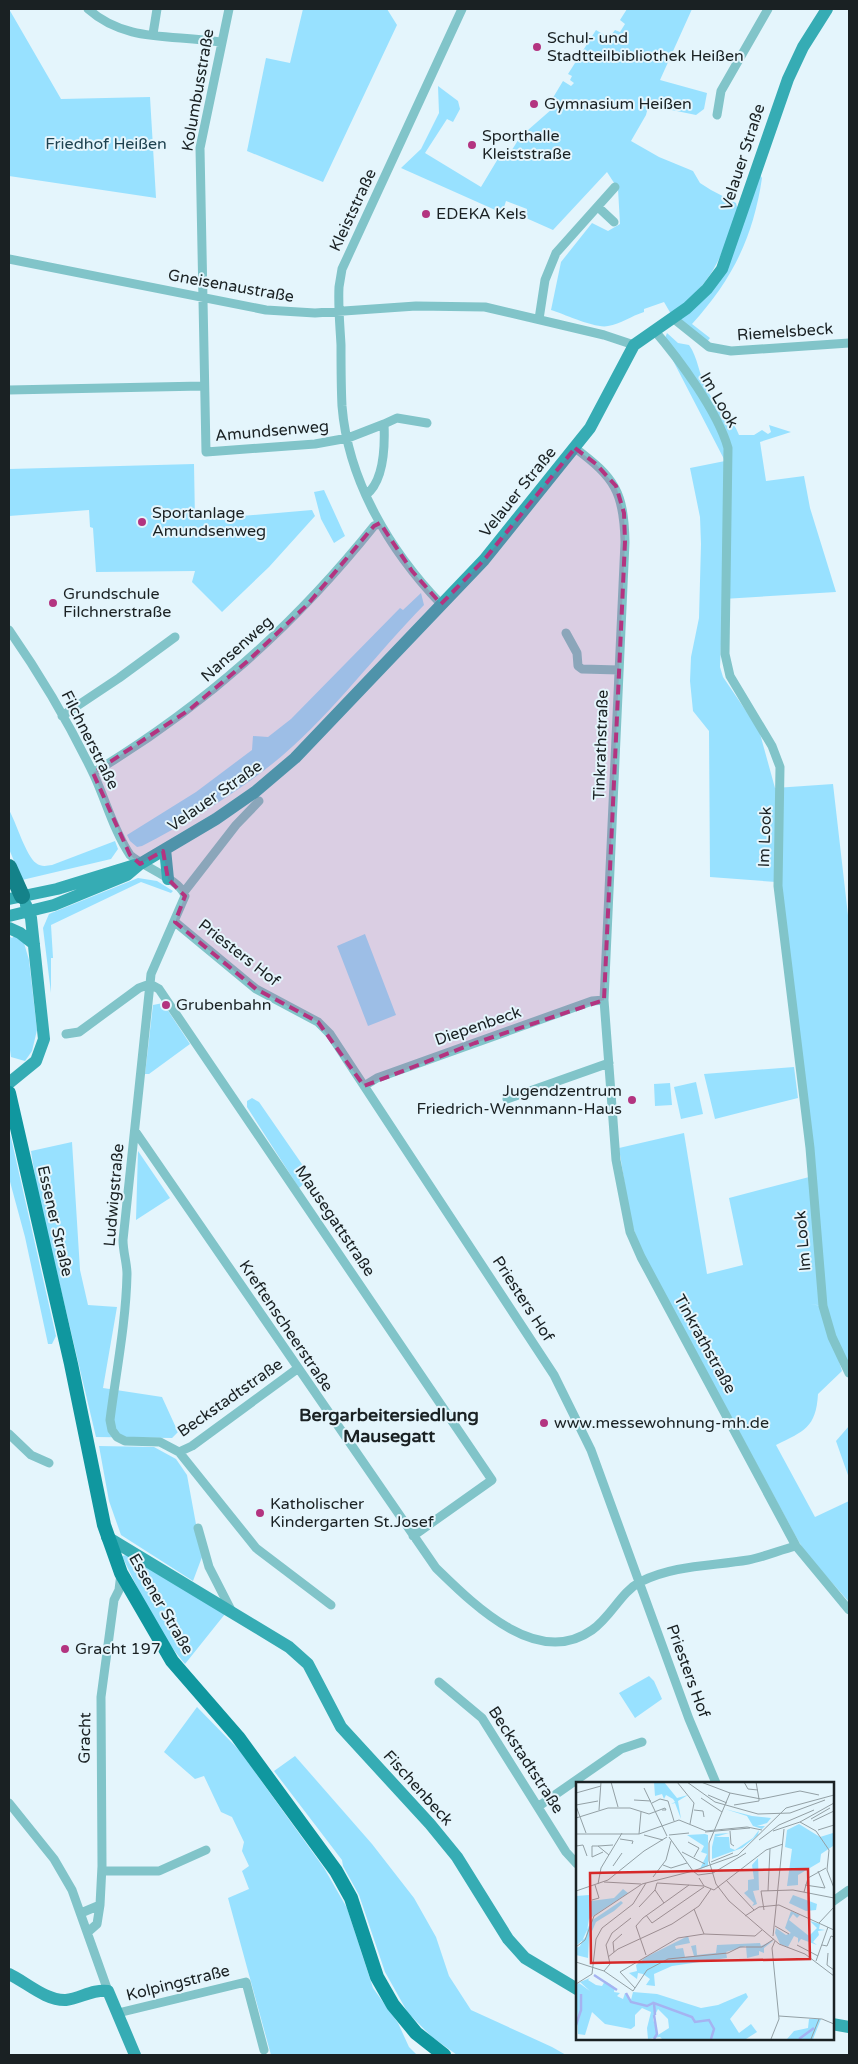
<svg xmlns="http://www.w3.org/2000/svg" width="858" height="2064" font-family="'Varela Round',sans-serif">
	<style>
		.green { fill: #98e1ff }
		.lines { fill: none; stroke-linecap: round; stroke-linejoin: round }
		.street { stroke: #81c4c9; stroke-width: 9 }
		.secondary { stroke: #36acb4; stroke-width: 12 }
		.primary { stroke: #10979f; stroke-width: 14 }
		.highway { stroke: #148289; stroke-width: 16 }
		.marked { fill: #b33480; fill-opacity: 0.2; stroke: #b33480; stroke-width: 4; stroke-dasharray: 10 6; stroke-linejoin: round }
		.poi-dot { fill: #b33480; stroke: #e4f5fc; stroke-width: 2 }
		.labels { text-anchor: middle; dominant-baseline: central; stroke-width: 4; stroke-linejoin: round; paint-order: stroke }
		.poi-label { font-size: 16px; fill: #1a2123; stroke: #e4f5fc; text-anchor: start }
		.street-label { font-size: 16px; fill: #1a2123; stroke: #e4f5fc }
		.park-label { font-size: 16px; fill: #1e4250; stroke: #e4f5fc }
		.neighbourhood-label { font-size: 18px; font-weight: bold; fill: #1a2123; stroke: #e4f5fc }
		.inset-river { fill: none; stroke: #a5b3f1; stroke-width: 2.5 }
		.inset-road { fill: none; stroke: #93a0a5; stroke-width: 1 }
		.view { fill: #d62828; fill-opacity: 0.15; stroke: #d62828; stroke-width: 2.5 }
		.inset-edge { fill: none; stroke: #1a2123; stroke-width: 2.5 }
	</style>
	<rect width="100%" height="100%" fill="#e4f5fc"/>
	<!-- green -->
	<path class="green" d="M9,9L61,99L150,97L156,198L9,176Z
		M303,9H387L397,25L323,182L247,151L266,58L290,63Z
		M627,9H692L660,80L707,93L704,109L696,115L662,108L649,103L646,115L631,141L659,157L693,171L700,183L711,190L736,203L738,211C720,259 714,282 671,314L664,302L644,309V312C631,316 621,324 608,326C596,329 564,314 551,310L561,262L592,223L608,231L620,224L618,189L607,172L553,230L526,218L527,209L506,201L502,213L401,168L421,149L439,113L438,86L458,101L460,109L453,122L447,119L425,153L481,187L499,157L505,161L520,137L552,109L558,100L551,101L563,81L571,86L574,83L570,80L572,76L568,74L596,30L609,38L615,30L620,32L625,24L620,20Z
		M760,175L762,178C753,238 732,280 692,324L710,338L707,342L679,319L700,302Z
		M667,333L678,343L689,345C698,357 699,376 707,390C715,406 733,418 739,435H754L762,430L768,434L771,432L769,425L791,432L760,442L766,481L804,476L810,508L836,592L723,599L720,667L723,677L759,730L775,788L833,784L849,924V1372L824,1306L810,1304L822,1306L842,1371L818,1394C816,1428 804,1431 776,1445L815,1517L849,1501V1602L805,1552L795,1535L640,1248L630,1218L619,1148L684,1133L707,1274L743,1265L729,1198L813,1176L776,882L710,877L709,731L693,711L690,681L691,657L699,618L701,544L700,517L690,468L725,461L667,349L665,338Z
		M194,464L195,520L312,510L315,516L269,567L222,612L192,582L195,571L96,572L93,528L90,527L89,510L9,516V469Z
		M324,490L345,536L334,543L321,519L314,492Z
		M421,593L424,605C376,654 335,710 283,755C241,791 190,821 142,846L137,847L130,841L127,835L196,792L252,750L253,736L268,737L291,719L400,608L403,610Z
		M9,810C16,822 26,856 36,863C41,867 46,866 52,865L115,841L118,849L111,859L22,880L9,849Z
		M138,878L157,881L173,891L171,893L141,882L51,925L53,958H51V993L43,928L49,914Z
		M365,934L396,1015L368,1026L337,946Z
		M15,935L24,943L29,960L37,1030L32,1051L25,1061L11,1057L9,1043V936L12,938Z
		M163,1003L190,1044L149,1074H145L153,1005Z
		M794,1067L798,1098L715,1119L704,1074Z
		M696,1082L703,1114L681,1119L674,1087Z
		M670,1083L672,1105L655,1106L654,1084Z
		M252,1098L259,1102L306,1170V1182L299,1188L247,1107V1101Z
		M9,1129L56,1336L52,1344H48L25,1237L9,1178Z
		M72,1142L80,1270L88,1305L117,1307L103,1388L162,1397L178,1432L172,1438L96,1437L37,1189L31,1151Z
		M138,1151L170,1198L136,1220Z
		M849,1426V1478L836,1441Z
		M99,1446L154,1447L176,1459L187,1475L202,1557L193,1581L121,1535L109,1501Z
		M126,1555L225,1614L185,1664C158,1632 140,1593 122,1556Z
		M649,1676L654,1681L662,1699L635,1718L619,1693Z
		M197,1707L239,1750L324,1868L347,1908L373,1988L398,2023L409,2047L417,2055H271L228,1898L249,1889L242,1871L249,1866L242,1851L244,1842L232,1817L221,1812L204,1776L195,1779L164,1752Z
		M295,1756L372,1844L414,1898L436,1937L449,1976L471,2010L552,2047L566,2055H457L432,2037L408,2013L385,1972L359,1895L343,1866L342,1860L274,1771Z"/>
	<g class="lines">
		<!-- street -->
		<path class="street" d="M88,9C126,43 173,34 220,42
			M229,9L200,148L206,452L315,444L348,438L384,424
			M153,34L157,9
			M717,115L721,91L768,9
			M598,207L614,222
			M9,259L266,310L315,313L416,306L485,307L604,335L634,345
			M539,319L545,280L556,253L615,187
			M674,319L709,347L731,351L849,343
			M654,330C679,359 718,412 728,448L725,654L730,676L772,746L780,767L778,886L810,1148L823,1306L832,1337L849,1373
			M9,390L203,386
			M575,448C615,478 624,492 625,542L604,1000L616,1160L630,1232L641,1257L796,1546L849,1610
			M366,495C384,481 385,446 384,424L397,418L427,423
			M441,604C390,551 348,481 342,406C341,386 341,365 341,345C340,326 338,307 339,287L342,269L462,9
			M9,630C41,676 70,725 94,775C106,801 114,831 130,855C143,867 181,880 185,896L151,974L150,984L123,1240C123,1252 127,1263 127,1274C126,1323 116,1372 110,1420L112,1430L117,1437L125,1441L160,1442L179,1452L256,1548L331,1605
			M566,633L577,653L578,666L582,669L619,670
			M62,716L119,678L175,637
			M93,773C204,706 293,627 374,526L380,523
			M184,892L236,825L259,801
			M175,922L256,989L318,1022L330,1034L554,1375L591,1450L689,1719L716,1783
			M150,984L159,989L492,1480L413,1536
			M66,1034L79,1032L139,988L150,984
			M364,1086L377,1078L592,1001L604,1000
			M507,1099L609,1063
			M135,1131L436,1568C473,1604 537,1669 592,1630C611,1617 621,1592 640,1582C673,1565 712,1566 748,1560C764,1557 780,1550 796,1546
			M9,1434L31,1455L49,1463
			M179,1452L192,1446L297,1369
			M198,1528L209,1567L231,1610
			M439,1682L482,1718L566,1852L577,1864
			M9,1803L54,1859L72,1890L108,1991
			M539,1806L621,1749L642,1742
			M102,1871H159L206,1850
			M832,1902L849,1890
			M81,1913L100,1905
			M89,1931L97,1924L100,1905L102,1866L101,1697L114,1600L119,1590L121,1573
			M118,2013L246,1982L264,2050"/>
		<!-- secondary -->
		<path class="secondary" d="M165,849L168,879
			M9,899L57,889L135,865
			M9,916L54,905L127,875L140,864L216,819L255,792L295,758L484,560L590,428L634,345L687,308L707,289L722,269L788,79L803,47L827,9
			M9,928L20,933L34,944
			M9,1083L36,1061L44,1039L31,918L26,905
			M107,1537L289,1647L308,1664L341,1727L430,1824L457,1857L508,1939L525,1958L577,1989
			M9,1974C26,1982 46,2001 66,2000C81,1998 93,1989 108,1991L135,2055
			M832,2024L849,2027"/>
		<!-- primary -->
		<path class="primary" d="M9,1093L71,1364L104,1525L121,1573L172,1661L238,1737L336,1871L351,1898L377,1977L393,2005L416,2033L444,2055"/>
		<!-- highway -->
		<path class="highway" d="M9,867L22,896"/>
	</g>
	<!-- marked area -->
	<path class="marked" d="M575,448L596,464L616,486L624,513L625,542L604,1000L475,1043L364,1086L318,1022L256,989L175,922L185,896L168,879L163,851L140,864L130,855L93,773L189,710L249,660L308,604L374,526L380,523L412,571L441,604L484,560Z"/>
	<!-- markers -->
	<g class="poi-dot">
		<circle cx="537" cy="47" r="5"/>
		<circle cx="534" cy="104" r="5"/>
		<circle cx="472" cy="145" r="5"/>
		<circle cx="426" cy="214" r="5"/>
		<circle cx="142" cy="522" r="5"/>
		<circle cx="53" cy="603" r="5"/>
		<circle cx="166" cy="1005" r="5"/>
		<circle cx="632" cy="1100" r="5"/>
		<circle cx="544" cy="1423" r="5"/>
		<circle cx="260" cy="1513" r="5"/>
		<circle cx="65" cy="1649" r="5"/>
	</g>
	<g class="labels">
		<!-- poi labels -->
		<g class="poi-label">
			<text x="547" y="38">Schul- und<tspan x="547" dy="18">Stadtteilbibliothek Heißen</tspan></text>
			<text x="544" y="104">Gymnasium Heißen</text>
			<text x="482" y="136">Sporthalle<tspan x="482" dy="18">Kleiststraße</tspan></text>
			<text x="436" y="214">EDEKA Kels</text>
			<text x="152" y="513">Sportanlage<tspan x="152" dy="18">Amundsenweg</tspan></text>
			<text x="63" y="594">Grundschule<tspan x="63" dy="18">Filchnerstraße</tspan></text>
			<text x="176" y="1005">Grubenbahn</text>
			<text x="622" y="1091" text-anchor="end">Jugendzentrum<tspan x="622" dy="18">Friedrich-Wennmann-Haus</tspan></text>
			<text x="554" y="1423">www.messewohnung-mh.de</text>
			<text x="270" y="1504">Katholischer<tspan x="270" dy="18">Kindergarten St.Josef</tspan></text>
			<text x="75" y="1649">Gracht 197</text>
		</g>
		<!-- street labels -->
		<g class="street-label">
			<text transform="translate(198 90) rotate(-80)">Kolumbusstraße</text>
			<text transform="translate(743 157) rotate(-72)">Velauer Straße</text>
			<text transform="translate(353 210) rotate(-65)">Kleiststraße</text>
			<text transform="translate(231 286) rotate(10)">Gneisenaustraße</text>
			<text transform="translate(785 332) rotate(-4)">Riemelsbeck</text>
			<text transform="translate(719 400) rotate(60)">Im Look</text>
			<text transform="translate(272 431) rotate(-5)">Amundsenweg</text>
			<text transform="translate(518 492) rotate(-51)">Velauer Straße</text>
			<text transform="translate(237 649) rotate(-42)">Nansenweg</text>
			<text transform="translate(90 740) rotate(63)">Filchnerstraße</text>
			<text transform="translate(601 745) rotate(-88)">Tinkrathstraße</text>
			<text transform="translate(215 796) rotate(-35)">Velauer Straße</text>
			<text transform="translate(765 837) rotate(-88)">Im Look</text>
			<text transform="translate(239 953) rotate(38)">Priesters Hof</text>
			<text transform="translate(478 1026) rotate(-19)">Diepenbeck</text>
			<text transform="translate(114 1195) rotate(-85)">Ludwigstraße</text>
			<text transform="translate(55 1221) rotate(77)">Essener Straße</text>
			<text transform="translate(335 1221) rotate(56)">Mausegattstraße</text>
			<text transform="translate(803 1241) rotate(-95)">Im Look</text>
			<text transform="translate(523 1299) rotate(57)">Priesters Hof</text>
			<text transform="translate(286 1326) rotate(56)">Kreftenscheerstraße</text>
			<text transform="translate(705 1344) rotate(61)">Tinkrathstraße</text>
			<text transform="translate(230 1398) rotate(-35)">Beckstadtstraße</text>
			<text transform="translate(161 1604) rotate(60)">Essener Straße</text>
			<text transform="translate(688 1671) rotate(70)">Priesters Hof</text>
			<text transform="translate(85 1738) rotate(-89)">Gracht</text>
			<text transform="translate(526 1760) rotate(57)">Beckstadtstraße</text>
			<text transform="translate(418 1788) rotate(48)">Fischenbeck</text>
			<text transform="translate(178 1983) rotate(-14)">Kolpingstraße</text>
		</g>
		<!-- park labels -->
		<g class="park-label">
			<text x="106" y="144">Friedhof Heißen</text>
		</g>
		<!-- neighbourhood labels -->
		<g class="neighbourhood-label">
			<text x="389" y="1415">Bergarbeitersiedlung<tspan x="389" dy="21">Mausegatt</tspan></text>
		</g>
	</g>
	<!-- overview -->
	<g transform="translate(576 1782)">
		<rect width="258" height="258" fill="#e4f5fc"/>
		<path d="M78,0H88L101,16L112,13L102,19L105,37L99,21L95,22L99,20L97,17L90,13L88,17L86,12L79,14ZM149,27L176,34L195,36L191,41L181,44H189L186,47L177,44L171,34ZM223,42L244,55L257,51V64L245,72L244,80L222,93V103L211,104L216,67L209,65L211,48ZM183,48L182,53L166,66L136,77V65L139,52L153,51L139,55H153L154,66L159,68L177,56ZM129,52L132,53V84L124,87L131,72L125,70L128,64L111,53ZM182,76L183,108L177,109L181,122L176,124L178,121L168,111L172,108V98L178,97L176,83ZM47,107L52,111L13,137L10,155L0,164V114L13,113L15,119L38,116ZM217,113L241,122L240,128L230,129L213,121ZM45,119L47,121L38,129L20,140L13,156L12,176L0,173V166L4,164L15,139ZM215,129L224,133L221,136L217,132L213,138L233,154L241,146L234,139L244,142L243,147L249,148L242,149L243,153L237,160L241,163L225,157L222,161V156L218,154L212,165L204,162L199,151L200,146L210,153L215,151L209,146ZM112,154L114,161L99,164L100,167L107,166L109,175L118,174L115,164L120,163L121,173L140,171L141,163L184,161L185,164L198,158L188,166V171L183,169V173L171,176L170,164L150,170L151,176L96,184L78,192L79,204L70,203L74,197L67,192L62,191L61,197L53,191L61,189L60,183L70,175ZM14,196L12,198L20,203L26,204L29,199L34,202L39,206L38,210L44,211L41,214L47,217L49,211L55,218L57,210L81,212L125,226L142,223L170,211L172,215L154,237L163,251L175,242L181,250L170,257H86L84,255L72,257L71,246L75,230L66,226L59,233V244L55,247L29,242L16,230L9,253L2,252L0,203L3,201L14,209L4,200ZM82,227L92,237L93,246L82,253L77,237ZM233,237H245L237,257H211L218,249L232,246Z" fill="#98e1ff" fill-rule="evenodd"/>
		<path class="inset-river" d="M18,193L41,208M50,211L55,220L71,224L77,221M78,233L81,252L78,257M79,233L78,221L116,235L119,240L133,238L138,247L135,257M0,243L5,228V212M223,257L238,246"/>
		<path class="inset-road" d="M35,0L42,25M101,0L118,21L114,42M111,0L139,20L182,32L214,31L249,18M125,0L154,11L185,17L224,9L243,13M168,0L172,7L182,8M180,0L183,17M68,6L91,54M0,11L25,4M154,11L133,61V79L140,102L153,119L203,162L229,172L258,194M132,13L151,21M125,16L146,30M58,18L75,19M76,21L84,17L92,19L98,39M0,23L22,19M158,23L183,19V17M0,24L10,51M23,28L25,0M118,28L127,29L128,35M0,36L32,26H54L73,32L89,26L90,28H86M235,37L254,26M237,39L258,29M224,40L240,49L253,68L251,88L258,106M242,48L258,43M154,49L155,62L158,64M197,49L224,40L258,21M129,50L174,46M0,52H63L103,38L130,49L171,45L186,48M63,52L65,30M68,53L87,58M93,53L113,51M93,55L117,89M44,57L57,59L56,62M183,58L203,43L238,28M112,60L123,66L118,75M0,64L7,63L11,74M22,64H16V75L27,70M106,70L129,82M33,73L22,64L37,63M135,80L157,71M87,83L95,86L111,81M37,84L46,71M117,89L162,73L210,26L258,13M137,91L170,71M77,95L90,78L95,59M123,96L128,104L138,108L190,68L207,62M150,98L178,128M28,100L65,102M22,102L25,86L46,51M229,103L249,106L242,89M79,108L88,121M0,109L32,98L68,69L91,55M192,109L194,67M228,110L232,96L250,86M16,118L23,116L19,103M63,125L79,108L81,101L128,104M118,127L128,152M188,128L185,109L217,108L258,116M70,133L76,141L128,105M169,134L183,125L203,123L258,148M243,141L258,125M199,144L213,152M197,154L208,47M221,163L242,174M246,163L251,164L255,154L258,155M0,165L9,158L18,134L66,102L117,89L122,93L137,91M38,170L37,160L46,152M252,171L251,183L258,188M70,173L60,144L67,136L113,103M32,175L42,167L96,142L123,124L135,107M240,179L252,145M0,180L28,189L57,209L71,188L92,177L152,171L164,165H186L198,157M28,189L34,182L30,163L36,151L55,136M0,202L16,192L20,157L26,146L57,122L70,101M59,206L44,190L102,156L128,152L179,154L186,148M203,234L246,237L258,242M195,257L203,237L196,166L199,159M235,257L243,237"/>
		<path class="view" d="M232,87L234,177L15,181L14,91Z"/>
		<rect width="258" height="258" class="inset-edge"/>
	</g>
	<!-- border -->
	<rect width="858" height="2064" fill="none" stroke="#1a2123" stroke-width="20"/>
</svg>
